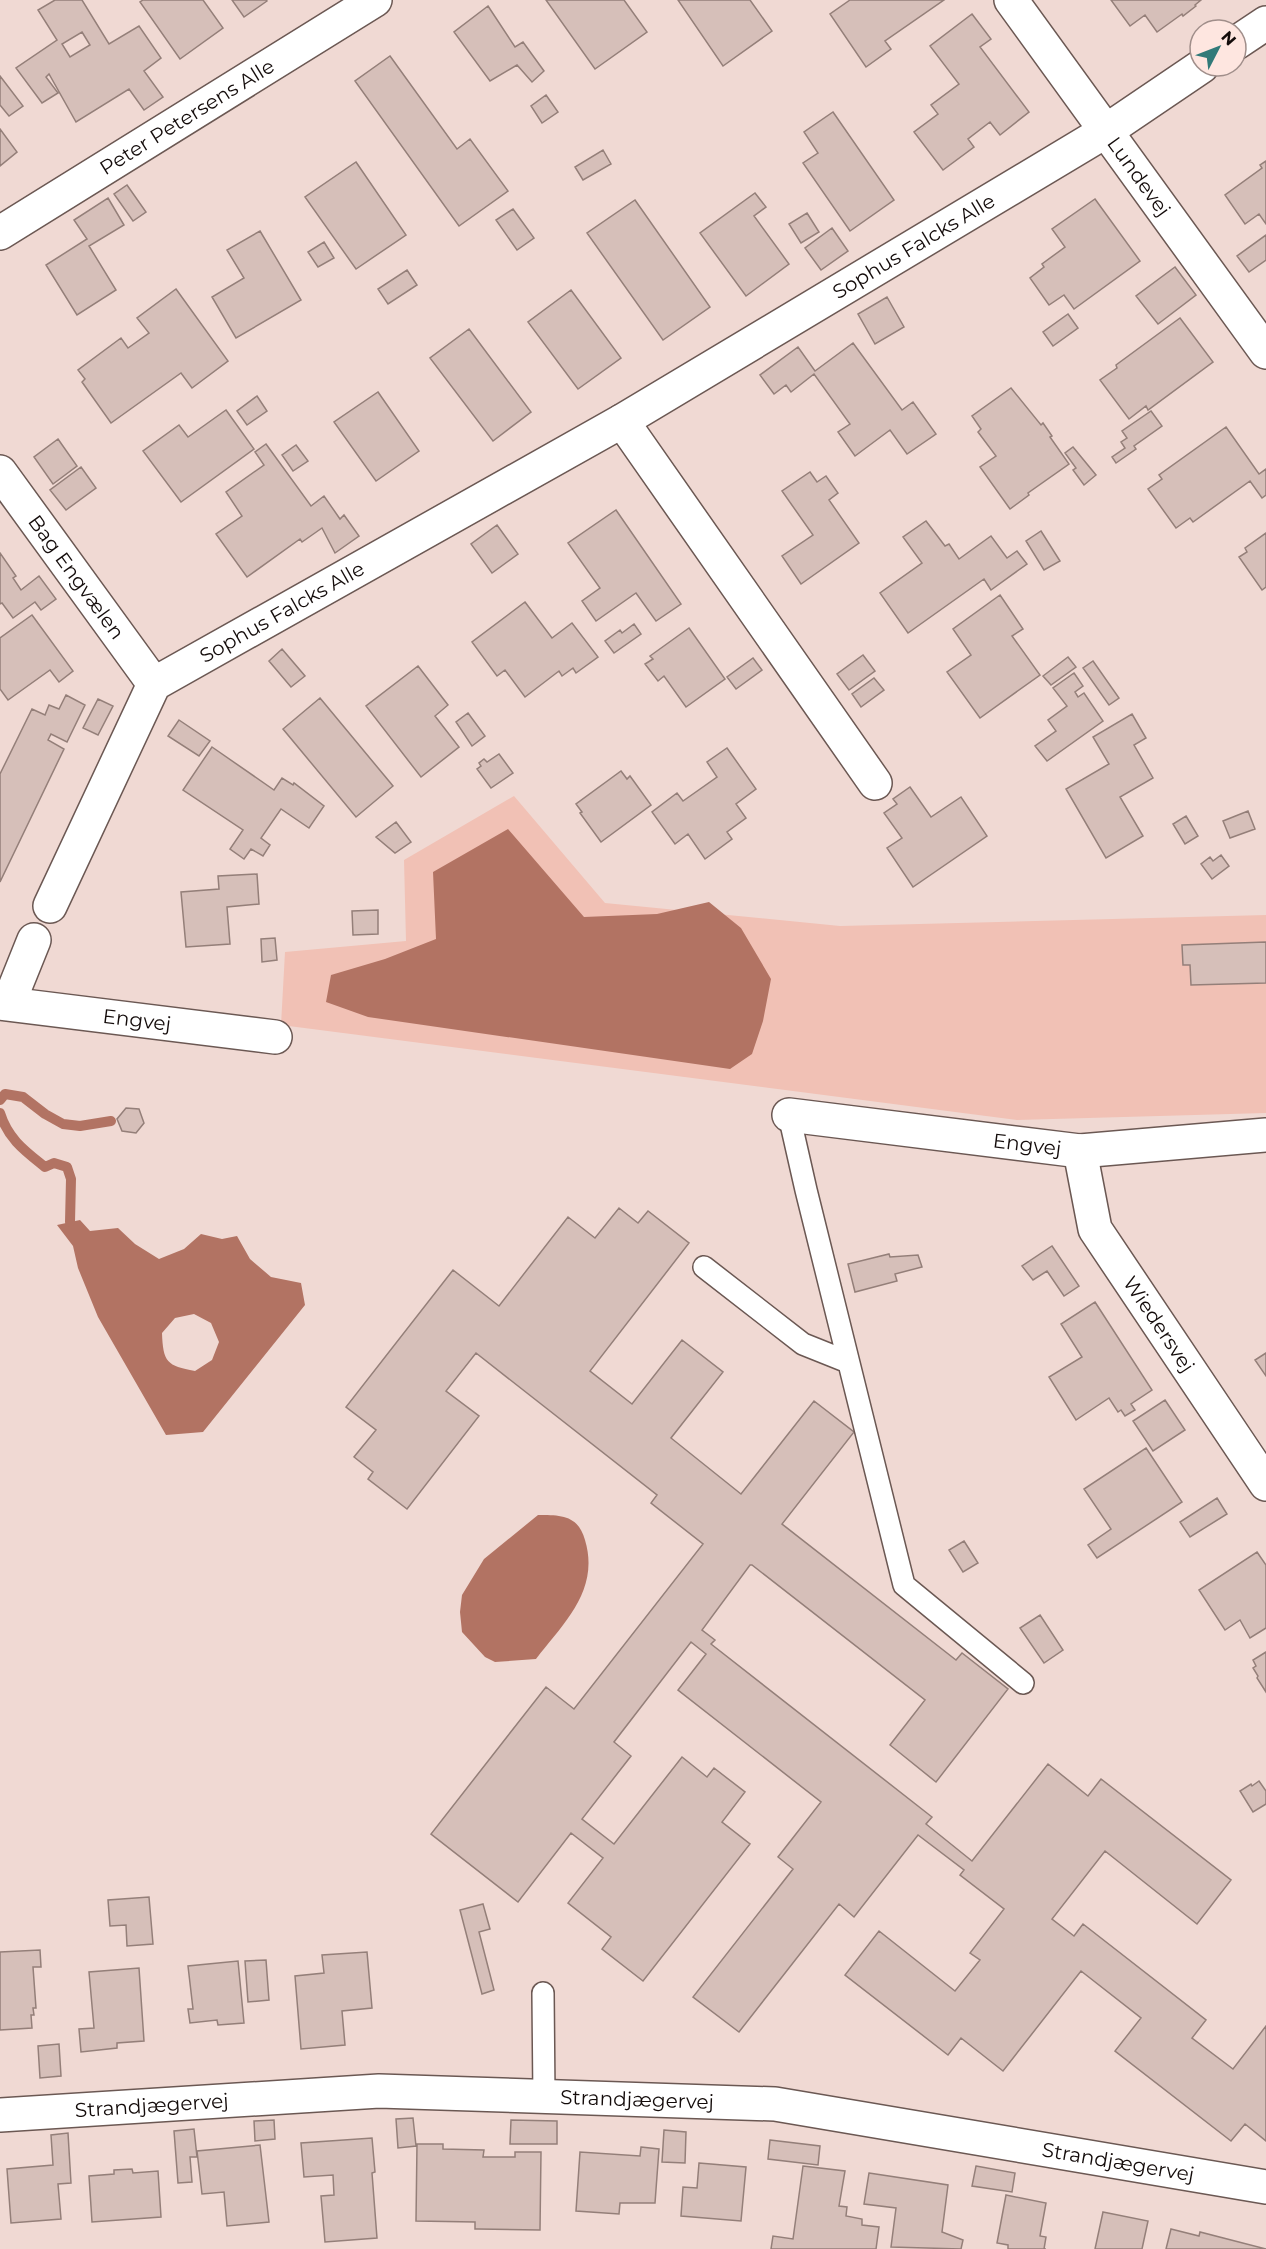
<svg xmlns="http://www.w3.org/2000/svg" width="1266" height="2249" font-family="Montserrat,sans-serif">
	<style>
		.green { fill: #f1c1b5 }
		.water { fill: #b27363; fill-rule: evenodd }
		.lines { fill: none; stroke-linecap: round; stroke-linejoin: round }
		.stream { stroke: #b27363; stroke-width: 10 }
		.building { fill: #d6bfb9; stroke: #947f79; stroke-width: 1.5; fill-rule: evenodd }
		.lane-casing { stroke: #6b5853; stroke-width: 24 }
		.street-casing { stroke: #6b5853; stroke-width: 36 }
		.lane { stroke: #fff; stroke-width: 21 }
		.street { stroke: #fff; stroke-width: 33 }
		.labels { text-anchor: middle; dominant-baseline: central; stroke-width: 4.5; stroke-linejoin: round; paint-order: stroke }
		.street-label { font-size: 20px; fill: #130b0a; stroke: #fee6e0 }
	</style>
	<rect width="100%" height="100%" fill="#f0d9d3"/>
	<!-- green -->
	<path class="green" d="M514,796L605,903L840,926L1266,915V1113L1017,1120L281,1025L285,952L406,941L404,860Z"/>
	<!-- water -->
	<path class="water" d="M508,829L584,917L657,914L709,902L741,928L771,979L763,1021L752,1054L730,1069L368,1017L326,1002L331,975L385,959L436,939L433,872Z
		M80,1220L90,1231L118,1228L135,1244L159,1259L184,1249L201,1234L222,1239L237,1236L250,1259L271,1277L301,1283L305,1305L203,1432L166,1435L98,1317L78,1268L73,1246L57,1225ZM194,1314L211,1323L219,1342L212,1360L195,1371C167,1366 163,1362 162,1333L175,1318Z
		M538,1515C561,1515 578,1515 585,1540C600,1590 564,1623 536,1659L495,1662L485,1657L462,1632L460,1612L462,1595L484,1559Z"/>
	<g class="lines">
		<!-- stream -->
		<path class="stream" d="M0,1100L5,1094L23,1097L45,1114L63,1124L80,1126L111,1121
			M0,1113C8,1139 25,1151 45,1167L54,1163L67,1167L71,1179L70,1222"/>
	</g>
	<!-- building -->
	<path class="building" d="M55,0H82L109,44L139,26L161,58L144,71L163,97L144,110L129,89L76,122L49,74L46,77L58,93L42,103L16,68L57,40L38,10ZM82,32L90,45L70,57L62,44Z
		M143,0H203L223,28L180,59L140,2Z
		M232,0H266L267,1L244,17Z
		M546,0H624L647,32L595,69Z
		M678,0H750L772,31L723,66Z
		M850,0H944L885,41L891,49L866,67L830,14Z
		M1111,0H1201L1195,5L1196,6L1183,16L1182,14L1157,32L1145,15L1130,26Z
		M488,6L515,47L523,42L544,71L532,82L517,65L490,81L454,32Z
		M972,14L991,39L980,47L1029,112L1000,135L990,122L968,139L974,147L943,170L914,132L938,114L931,105L959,84L930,46Z
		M390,56L457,149L470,139L508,191L459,226L355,81Z
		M0,76L23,106L9,116L0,105Z
		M546,95L558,112L542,123L531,106Z
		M833,112L894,200L850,231L803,163L818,153L804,132Z
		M0,129L17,152L0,166Z
		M603,150L611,164L583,180L575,167Z
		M1266,161V224L1259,214L1245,224L1225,195L1262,168L1260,165Z
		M356,162L406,235L356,269L305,197Z
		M127,185L146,212L133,221L114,194Z
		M755,193L766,207L754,216L789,264L746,296L700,233Z
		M108,198L124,225L89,246L116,290L77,315L46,265L87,239L74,220Z
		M1095,199L1140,261L1074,309L1064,295L1049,305L1030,278L1044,267L1042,264L1065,247L1052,229Z
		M635,200L710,307L663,340L587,233Z
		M513,209L534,238L517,250L496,220Z
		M807,213L819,232L801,243L789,224Z
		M832,228L848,251L821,270L805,248Z
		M260,231L301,300L236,338L212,297L244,278L227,250Z
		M1266,235V260L1249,272L1237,256Z
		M324,242L334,258L318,267L308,252Z
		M1175,267L1196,295L1158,324L1136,296Z
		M407,270L417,285L388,304L378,289Z
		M176,289L228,361L192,388L181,373L111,423L82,382L85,379L78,370L121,338L128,348L149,333L137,318Z
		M571,290L621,358L578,389L528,322Z
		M887,297L904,327L875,344L858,314Z
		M1068,314L1078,328L1053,346L1043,332Z
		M1180,318L1213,362L1148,410L1146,406L1129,419L1100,380L1117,368L1116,365Z
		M469,329L531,412L493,441L430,358Z
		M853,343L902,410L913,402L936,434L907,454L890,430L855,456L838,432L850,424L814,374L791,392L786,385L774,394L760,375L798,347L815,371Z
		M1011,388L1041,425L1043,423L1052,436L1050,437L1069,464L1028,493L1029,495L1010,509L980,467L996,456L978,432L981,429L972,416Z
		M378,392L419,451L376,481L334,422Z
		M257,396L267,411L247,425L237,411Z
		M226,410L254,449L181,502L143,451L179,425L188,437Z
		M1151,411L1162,426L1134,446L1136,449L1116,463L1112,457L1125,448L1121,442L1127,438L1122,431Z
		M1226,427L1259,474L1266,469V495L1262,498L1250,481L1193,522L1190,518L1176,528L1148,489L1162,479L1159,475Z
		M58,439L77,466L53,484L34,457Z
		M266,444L311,506L324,496L340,519L344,515L359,536L335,553L322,528L302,542L300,539L247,577L216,534L242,516L226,492L264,465L255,452Z
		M296,445L308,461L293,471L282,455Z
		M1073,447L1096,475L1084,485L1073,470L1076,468L1065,453Z
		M81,467L96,488L66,510L50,490Z
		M810,472L817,482L826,476L838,493L829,500L859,543L801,584L782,556L813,535L782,491Z
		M616,510L681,604L656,621L636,593L596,621L582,601L600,588L568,543Z
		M926,521L945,546L949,544L959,559L991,536L1007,558L1017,551L1027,564L991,590L984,579L908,633L880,593L922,563L903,537Z
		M497,525L518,554L492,573L471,544Z
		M1041,531L1060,561L1044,570L1026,541Z
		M1266,533V587L1262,590L1239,557L1247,552L1245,548Z
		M0,553L16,576L13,578L21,590L39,576L56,599L41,610L35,602L13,618L2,603L0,604Z
		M1000,595L1023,629L1012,636L1040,675L980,718L947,672L971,655L953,629Z
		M525,602L552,638L572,623L598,657L576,673L573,668L562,676L559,671L525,697L505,670L497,676L472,642Z
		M32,615L73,671L59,682L50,670L8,700L0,689V638Z
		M634,624L641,634L614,653L605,641L620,630L622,633Z
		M689,628L725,679L686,707L664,676L658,681L645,664L653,659L650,656Z
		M282,649L305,676L291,687L269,661Z
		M863,655L875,671L849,690L837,674Z
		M1068,657L1076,667L1051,685L1043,676Z
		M753,658L762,670L736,689L727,677Z
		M1093,661L1119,698L1109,705L1083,668Z
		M418,666L448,705L435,716L459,747L421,777L366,706Z
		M1074,673L1083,686L1075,692L1078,697L1084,693L1103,721L1047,761L1035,746L1056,731L1048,720L1067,706L1053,688Z
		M874,678L884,690L861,707L852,694Z
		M66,695L85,705L67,742L51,734L48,740L64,749L0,882V774L32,709L45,715L49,705L59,709Z
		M320,698L393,786L356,817L283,729Z
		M98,699L113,706L98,735L83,728Z
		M468,713L485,736L472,746L456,722Z
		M1132,714L1146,738L1134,745L1153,778L1120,797L1143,836L1106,858L1066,789L1109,764L1093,737Z
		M179,720L210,741L199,756L168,736Z
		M212,747L274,790L282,778L293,785L294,783L324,806L309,828L281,809L261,838L270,845L263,856L251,849L244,859L230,849L243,830L183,790Z
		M727,748L756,789L736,804L746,818L727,832L732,839L705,859L688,834L675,844L652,812L677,793L683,801L717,777L707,762Z
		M499,754L513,773L491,788L477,769L481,766L479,763L484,759L487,762Z
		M621,771L627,779L630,776L651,805L601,842L580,813L582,812L576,804Z
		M910,787L931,817L961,797L987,836L913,887L887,848L902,838L884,813L897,804L893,799Z
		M1248,811L1255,829L1230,838L1223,821Z
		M1186,816L1198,836L1185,844L1173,824Z
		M396,822L411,842L395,853L376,837Z
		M1221,855L1229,866L1212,879L1201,864L1210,857L1213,861Z
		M257,874L259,904L227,907L230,944L186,947L181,892L219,889L218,876Z
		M378,910V934L353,935L352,911Z
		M275,938L277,960L262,962L261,939Z
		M1266,942V983L1191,985L1190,965H1183L1182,945Z
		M126,1108L139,1109L144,1123L136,1133L122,1131L117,1119Z
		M619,1208L638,1223L648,1211L689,1243L590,1371L632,1404L682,1340L723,1372L671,1438L741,1494L814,1401L854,1432L782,1524L956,1660L962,1653L1008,1689L936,1782L890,1745L925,1700L752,1565H750L702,1630L715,1640L711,1644L932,1817L926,1824L972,1861L1048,1764L1088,1796L1101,1779L1231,1880L1197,1924L1105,1851L1052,1919L1074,1936L1083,1924L1206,2020L1192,2038L1233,2069L1266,2026V2141L1245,2124L1231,2141L1115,2051L1141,2018L1081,1971L1003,2071L961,2038L948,2055L845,1975L879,1931L955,1991L980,1960L970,1953L1004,1909L960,1875L964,1870L918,1835L854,1917L839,1904L739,2032L693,1997L793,1869L778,1857L821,1802L678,1690L706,1654L691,1642L614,1742L631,1756L582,1819L614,1844L682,1757L707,1777L714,1768L745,1792L722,1822L750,1844L643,1981L602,1949L611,1937L568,1903L603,1858L571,1833L518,1902L431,1834L546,1687L574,1709L703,1544L651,1503L657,1495L476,1353L446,1391L479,1416L407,1509L368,1479L373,1472L354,1457L376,1430L346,1407L453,1270L499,1306L568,1217L595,1238Z
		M1052,1246L1079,1286L1064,1296L1047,1271L1033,1280L1022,1266Z
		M889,1254L890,1257L918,1255L922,1267L895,1274L897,1281L855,1292L848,1264Z
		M1095,1302L1152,1390L1131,1404L1135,1410L1125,1416L1121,1410L1118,1412L1109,1398L1076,1420L1049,1377L1082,1357L1061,1324Z
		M1266,1353V1376L1255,1360Z
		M1165,1400L1185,1430L1153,1451L1133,1421Z
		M1146,1448L1182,1502L1097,1558L1088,1545L1111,1529L1084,1489Z
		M1217,1498L1227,1514L1190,1537L1180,1522Z
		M964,1541L978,1563L963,1572L949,1550Z
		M1257,1552L1266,1565V1628L1250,1638L1240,1620L1225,1630L1199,1590Z
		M1040,1615L1063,1650L1044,1663L1020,1628Z
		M1266,1652V1692L1257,1678L1258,1676L1253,1668L1256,1666L1253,1660Z
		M1259,1781L1266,1791V1804L1253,1812L1240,1791L1251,1784L1252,1786Z
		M149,1897L153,1944L127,1946L126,1925L110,1926L108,1900Z
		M483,1904L490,1929L479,1932L494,1990L482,1994L460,1910Z
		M40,1950L41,1967H33L36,2008H33L34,2015H31L32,2028L0,2030V1952Z
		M367,1952L372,2008L342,2011L345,2045L301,2049L295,1976L324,1973L322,1955Z
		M266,1960L269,2000L248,2002L245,1961Z
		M238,1961L244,2023L218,2025L217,2020L190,2023L188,2009H193L188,1966Z
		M139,1968L144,2041L117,2043V2048L81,2052L79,2029L94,2028L89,1972Z
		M59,2044L61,2076L40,2078L38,2046Z
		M413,2118L416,2146L398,2148L396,2119Z
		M274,2120L275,2139L255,2141L254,2121Z
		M511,2120L557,2121V2144H510Z
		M194,2129L197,2157H190L192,2182L178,2183L174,2131Z
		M664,2130L686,2132L685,2163L662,2162Z
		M68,2133L71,2183L58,2184L61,2219L11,2223L7,2169L53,2165L51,2135Z
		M372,2138L375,2172L372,2173L377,2238L325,2242L321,2196L334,2195L333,2175L304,2177L301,2143Z
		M770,2140L820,2146L818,2165L768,2159Z
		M417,2144H443V2149L484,2150L483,2157H515V2152H541L540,2230L478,2229H475V2222L416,2221Z
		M260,2145L269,2222L227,2226L224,2192L202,2194L197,2151Z
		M641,2147L659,2149L655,2203H620L619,2214L576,2211L580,2152L640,2156Z
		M699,2163L746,2167L741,2221L681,2216L683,2187L697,2188Z
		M803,2166L845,2171L839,2206L847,2207L846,2216L862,2219V2225L879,2227L876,2249H771L773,2236L793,2239Z
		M976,2166L1015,2173L1012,2192L972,2186Z
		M132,2169L133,2173L158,2171L161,2217L92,2222L89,2176L114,2174V2170Z
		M869,2173L948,2185L942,2232L963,2240L961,2249L891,2247L896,2208L864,2204Z
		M1006,2195L1046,2203L1040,2236L1046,2237L1044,2249H1046H1008V2245L997,2243Z
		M1103,2212L1148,2221L1142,2249H1095Z
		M1171,2229L1199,2236L1200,2232L1266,2249H1166Z"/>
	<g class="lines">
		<defs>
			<path id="lane" d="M789,1115L806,1190L904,1585L1023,1683
				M704,1267L803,1344L848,1362
				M543,1993L544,2098"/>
			<g id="street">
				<path id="s1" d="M1011,0L1266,352"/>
				<path d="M1236,43L1266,23"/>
				<path id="s2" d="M0,233L375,0"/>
				<path d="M622,421L875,783"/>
				<path id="s3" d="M0,472L154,684"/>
				<path id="s4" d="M50,906L154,684L622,421L1106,131L1202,66"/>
				<path d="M9,1002L34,940"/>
				<path id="s5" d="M0,1003L275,1037"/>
				<path id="s6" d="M789,1115L1080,1151L1266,1135"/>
				<path id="s7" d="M1080,1151L1095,1229L1266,1484"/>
				<path id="s8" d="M0,2115L379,2091L775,2104L1266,2187"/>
			</g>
		</defs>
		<!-- lane casing -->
		<use href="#lane" class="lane-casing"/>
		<!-- street casing -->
		<use href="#street" class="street-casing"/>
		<!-- lane -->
		<use href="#lane" class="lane"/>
		<!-- street -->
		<use href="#street" class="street"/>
	</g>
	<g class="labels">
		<!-- street labels -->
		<g class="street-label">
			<text stroke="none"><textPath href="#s2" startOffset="220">Peter Petersens Alle</textPath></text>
			<text stroke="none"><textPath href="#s1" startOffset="218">Lundevej</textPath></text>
			<text stroke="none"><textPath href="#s4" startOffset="1122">Sophus Falcks Alle</textPath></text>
			<text stroke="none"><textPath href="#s3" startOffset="130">Bag Engvælen</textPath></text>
			<text stroke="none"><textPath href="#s4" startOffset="392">Sophus Falcks Alle</textPath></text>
			<text stroke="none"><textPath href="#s5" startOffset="138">Engvej</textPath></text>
			<text stroke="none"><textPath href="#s6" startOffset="240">Engvej</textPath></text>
			<text stroke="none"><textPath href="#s7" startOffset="194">Wiedersvej</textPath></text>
			<text stroke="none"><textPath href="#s8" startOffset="638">Strandjægervej</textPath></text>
			<text stroke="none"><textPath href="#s8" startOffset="152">Strandjægervej</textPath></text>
			<text stroke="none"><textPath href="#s8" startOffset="1124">Strandjægervej</textPath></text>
		</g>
	</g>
	<!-- north arrow -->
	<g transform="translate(1218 48) rotate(48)"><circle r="28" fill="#fee6e0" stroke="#a08e8a" stroke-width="1.5"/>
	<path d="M0-4.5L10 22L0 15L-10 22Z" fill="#317a79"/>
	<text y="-9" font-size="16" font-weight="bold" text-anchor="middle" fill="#130b0a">N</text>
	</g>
</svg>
